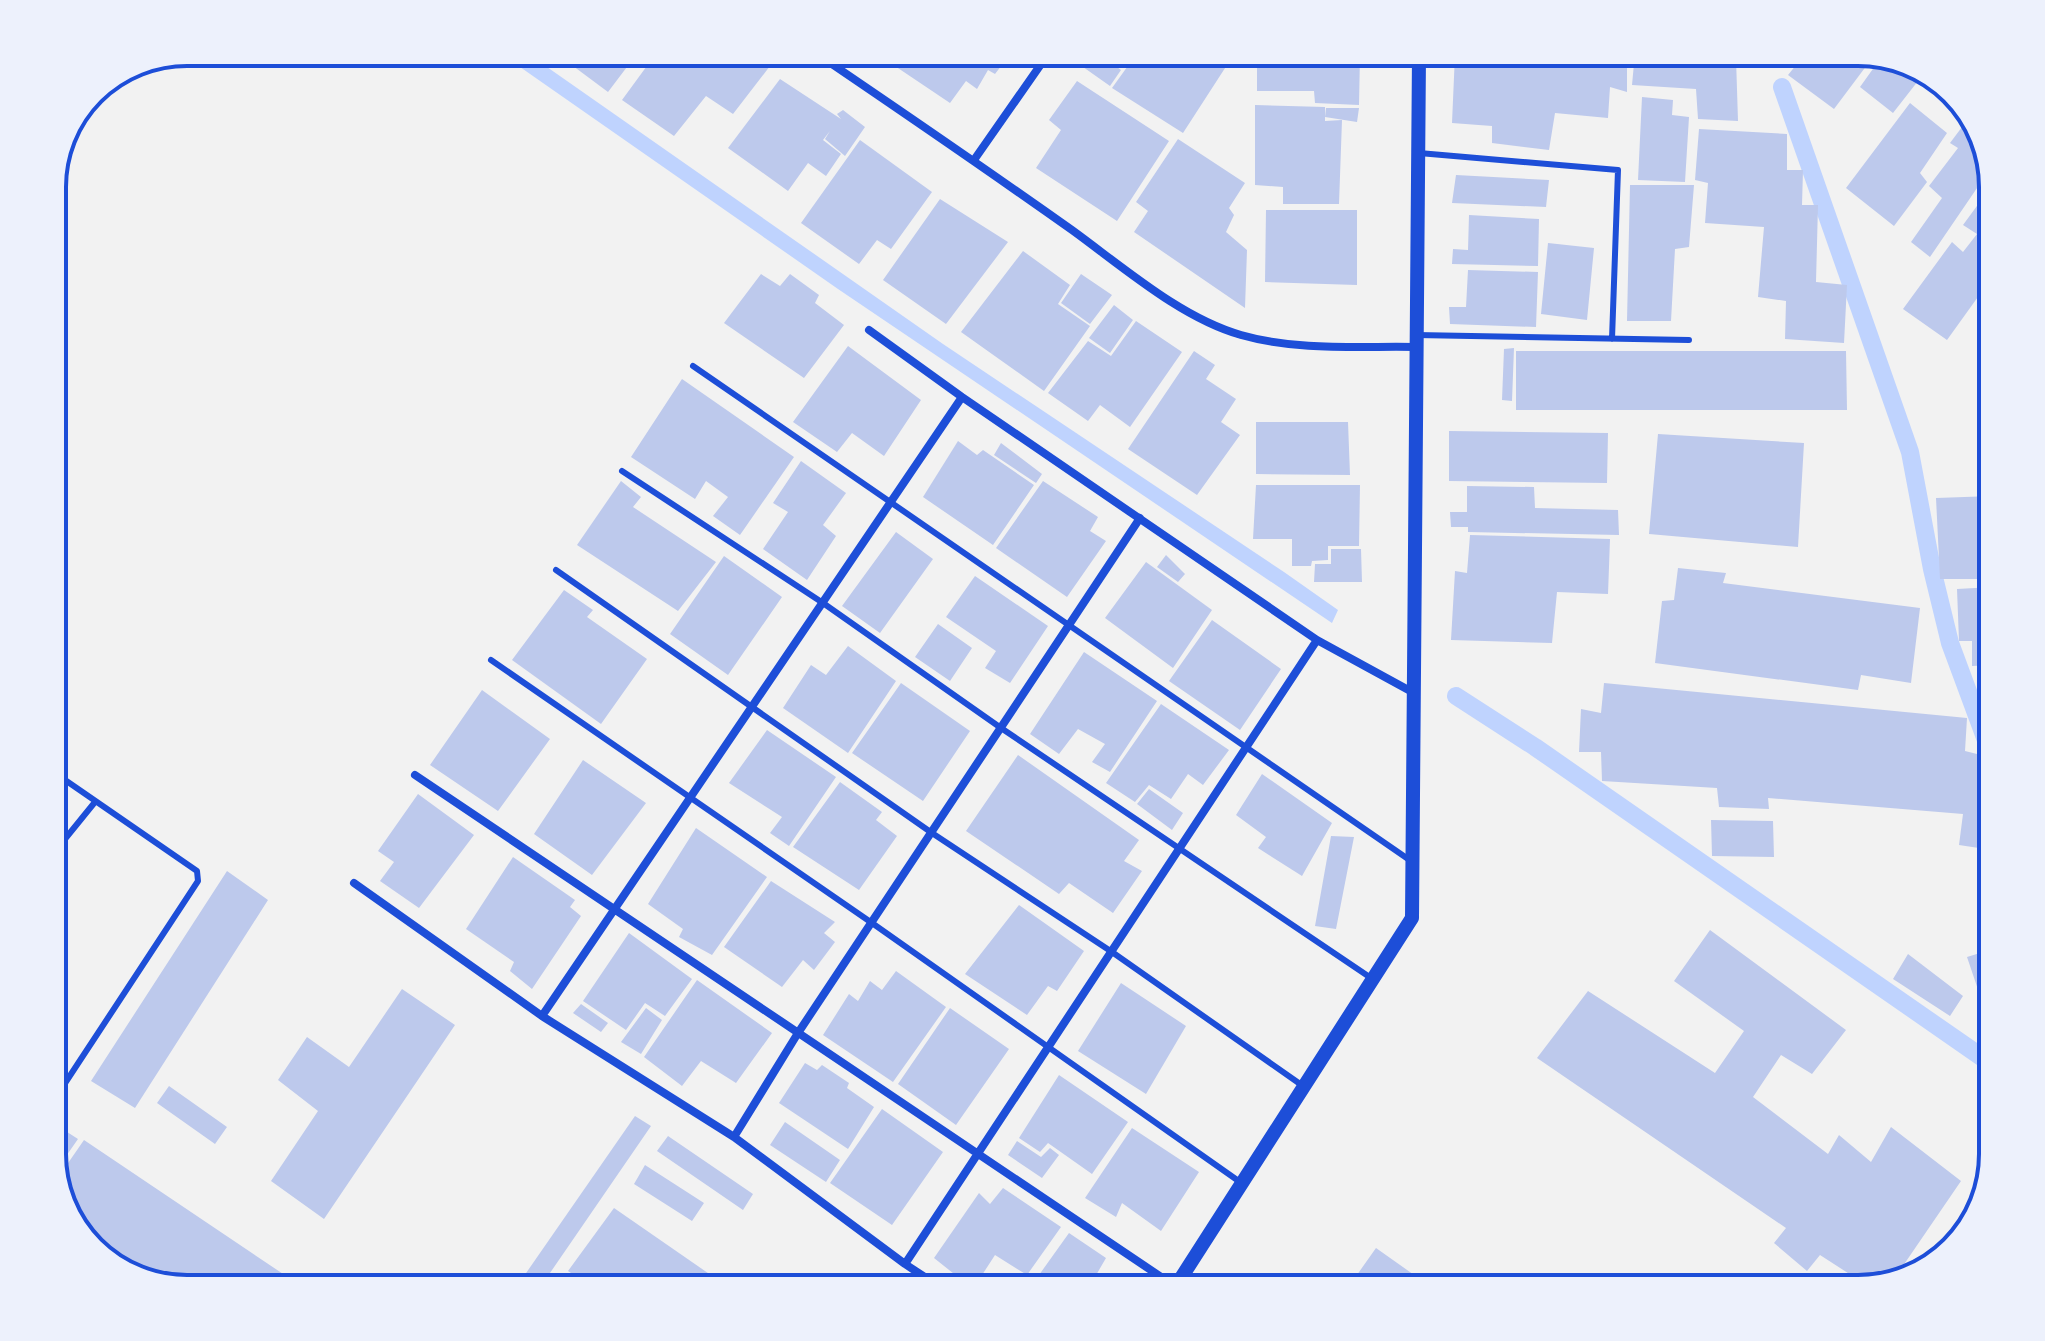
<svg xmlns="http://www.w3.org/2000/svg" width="2045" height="1341" font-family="'Work Sans',sans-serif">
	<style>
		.water { fill: #bfd3fe }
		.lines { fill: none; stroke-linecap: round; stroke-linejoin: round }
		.stream { stroke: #bfd3fe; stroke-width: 18 }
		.building { fill: #bdc9ec }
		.service { stroke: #1d4ed8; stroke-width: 6 }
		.minor { stroke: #1d4ed8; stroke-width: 8 }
		.tertiary { stroke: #1d4ed8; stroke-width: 14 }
		.rim { fill: none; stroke: #1d4ed8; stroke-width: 4 }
	</style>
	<rect width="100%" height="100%" fill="#f2f2f2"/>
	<!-- water -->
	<path class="water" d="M510,60H537L943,344L1284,572L1338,610L1332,623L838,289Z"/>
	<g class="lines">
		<!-- stream -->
		<path class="stream" d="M1782,87L1910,452L1932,569L1950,643L1993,759
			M1456,696L1535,747L1993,1065"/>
	</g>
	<!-- building -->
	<path class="building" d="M1792,52H1858L1873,57L1834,109L1788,75L1801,59Z
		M1635,53H1728V57L1736,58L1738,121L1698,119L1696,89L1632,85Z
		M1455,54L1627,63V92L1610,87L1608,118L1555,113L1549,150L1492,143V126L1452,123Z
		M1360,55L1359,105L1315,103L1314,91H1257V56Z
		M1102,56L1121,70L1110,86L1076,62L1079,57Z
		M1135,56H1212L1227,65L1183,133L1112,88Z
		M1008,57L995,74L988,70L977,89L966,81L950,103L886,60Z
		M758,58L770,66L733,114L706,96L674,136L622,100L652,59Z
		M612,59H633L608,92L565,60Z
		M1880,59L1925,72L1893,113L1860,87Z
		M780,79L841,119L837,114L843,110L865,127L845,156L825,139L830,131L823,140L841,154L826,176L808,163L788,191L728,148Z
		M1077,81L1169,141L1117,221L1036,168L1061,130L1049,120Z
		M1642,97L1673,100L1672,115L1689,117L1685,182L1638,180Z
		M1910,103L1947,133L1920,173L1927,182L1894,226L1846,188Z
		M1255,105L1325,107V121L1342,120L1339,204H1283V187L1255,185Z
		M1326,108H1359L1357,122L1325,117Z
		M1971,115L1975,119L1990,169L1930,257L1911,242L1942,198L1929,186L1958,148L1950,143Z
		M1699,129L1787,134V170H1803L1802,205H1818L1816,282L1847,285L1844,343L1785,339L1786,301L1758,297L1764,227L1705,223L1708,183L1695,180Z
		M1178,139L1245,183L1229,208L1234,215L1226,232L1247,250L1245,308L1134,232L1148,211L1136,202Z
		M860,140L932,192L891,249L877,240L859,264L801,223Z
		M1456,175L1549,180L1546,207L1452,203Z
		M1993,184V276L1947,340L1903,309L1952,242L1963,252L1977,234L1963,225Z
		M1630,185H1694L1689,247L1675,249L1671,321H1627Z
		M940,199L1008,242L946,324L883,280Z
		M1266,210H1357V285L1265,282Z
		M1469,215L1539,219L1538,266L1452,264L1453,249L1468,250Z
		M1548,243L1594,248L1587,320L1541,314Z
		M1023,251L1070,285L1058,304L1090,326L1044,391L961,332Z
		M1468,270L1538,272L1536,327L1450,324L1449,307H1466Z
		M761,274L780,286L790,274L819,295L815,303L844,325L804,378L724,323Z
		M1081,274L1112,295L1090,324L1061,303Z
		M1993,299V331L1978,321Z
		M1114,305L1133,320L1110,353L1089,338Z
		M1136,321L1182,352L1130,427L1100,405L1088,421L1048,393L1088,341L1111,356Z
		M848,346L921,400L884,456L852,433L837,452L793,422Z
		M1514,348L1512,401L1502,400L1504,349Z
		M1194,351L1215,365L1206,379L1236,399L1221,422L1240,435L1197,495L1128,449Z
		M1516,351H1846L1847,410H1516Z
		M682,379L794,457L740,535L713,516L728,497L706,481L695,499L631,457Z
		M1256,422H1348L1350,475L1256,474Z
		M1449,431L1608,433L1607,483L1449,481Z
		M1658,434L1804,443L1798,547L1649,534Z
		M958,441L977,455L983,450L1034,485L993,545L923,497Z
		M1001,443L1042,474L1036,483L994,455Z
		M801,461L846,493L823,525L836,536L807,580L763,549L788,512L773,503Z
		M621,481L641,497L633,507L716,562L678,611L577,545Z
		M1043,481L1098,517L1090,531L1106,541L1067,597L996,548Z
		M1256,485H1360L1359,546H1328V560L1312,561L1311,566H1292V539H1253Z
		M1467,486L1534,487L1535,508L1618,510L1619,535L1468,532V527H1451L1450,512H1467Z
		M1993,496V579H1940L1936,498Z
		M896,532L933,559L880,633L842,606Z
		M1470,535L1610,539L1608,594L1557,592L1552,643L1451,640L1455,571L1467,573Z
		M1331,549H1361L1362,582H1314L1315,564H1331Z
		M1166,555L1185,574L1178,582L1157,567Z
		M724,556L782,597L728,675L670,634Z
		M1146,562L1212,610L1173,668L1105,618Z
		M1678,568L1726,573L1723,583L1920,608L1911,683L1861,675L1858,690L1655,663L1662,601L1674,600Z
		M975,576L1048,626L1010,683L985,668L996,651L946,617Z
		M1993,587V665L1972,666V641H1959L1957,589Z
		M564,590L593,610L587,617L647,659L601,724L512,660Z
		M1212,620L1281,669L1240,730L1169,681Z
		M938,624L972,648L950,681L915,657Z
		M848,646L896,681L848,753L783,708L811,665L826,675Z
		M1084,652L1157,701L1110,772L1092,762L1105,744L1078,729L1059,754L1030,734Z
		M901,683L970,731L923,801L852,753Z
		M1604,683L1967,718L1965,751L1985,756L1980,800L1993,802L1992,850L1959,845L1963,814L1768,798L1769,809L1719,807L1717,788L1602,781L1601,752H1579L1581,709L1601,713Z
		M482,690L550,739L498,811L430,765Z
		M1161,704L1229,750L1203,785L1188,774L1171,799L1149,785L1135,802L1106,783Z
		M767,730L836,777L789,846L770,833L782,817L729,783Z
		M1018,755L1139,840L1124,861L1142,871L1113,913L1069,883L1059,894L966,831Z
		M583,760L646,803L592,875L534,834Z
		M1262,774L1332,823L1302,876L1258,848L1266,837L1236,815Z
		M840,782L882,812L876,820L897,836L859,890L793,847Z
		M1149,789L1183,813L1172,830L1137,804Z
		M418,794L474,835L419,908L380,881L394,862L378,851Z
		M1711,820L1773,821L1774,857L1712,856Z
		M696,828L767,877L712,955L679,937L683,929L648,904Z
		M1331,836L1354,837L1336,929L1315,926Z
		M513,857L575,900L570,907L581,916L532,989L510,971L514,962L466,929Z
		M227,871L268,900L135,1108L91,1081Z
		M771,881L835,922L824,933L835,942L814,970L803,960L782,987L724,947Z
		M1019,905L1084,951L1057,991L1048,986L1027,1015L965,974Z
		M1710,930L1846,1030L1812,1074L1781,1055L1753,1097L1828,1154L1839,1135L1871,1162L1891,1127L1961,1181L1894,1279L1868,1286L1820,1255L1807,1271L1774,1243L1786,1228L1537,1058L1588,991L1715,1073L1744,1031L1674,981Z
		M629,933L692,979L665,1016L645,1003L626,1030L583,1001Z
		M1993,949V1031H1992L1967,957Z
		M1908,954L1963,996L1950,1016L1893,979Z
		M896,971L946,1007L893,1082L823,1035L849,994L858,1001L870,981L882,990Z
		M697,980L772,1033L736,1083L701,1061L682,1086L644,1057Z
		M1121,983L1186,1026L1146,1094L1078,1051Z
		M402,989L455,1025L324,1219L271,1181L318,1111L278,1080L307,1037L349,1067Z
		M581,1004L608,1023L601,1032L573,1013Z
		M646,1008L662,1020L641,1054L621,1042Z
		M950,1008L1009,1049L956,1125L898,1084Z
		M805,1063L817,1070L822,1065L849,1083L847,1088L874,1107L848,1149L779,1103Z
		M1059,1075L1128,1122L1092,1174L1048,1143L1040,1152L1019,1138Z
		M169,1086L227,1127L215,1144L157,1103Z
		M882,1109L943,1152L892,1225L830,1183Z
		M635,1116L651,1126L539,1289H515Z
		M785,1122L840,1160L826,1182L770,1145Z
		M1132,1128L1199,1172L1161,1231L1122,1203L1116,1217L1085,1198Z
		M64,1130L78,1139L55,1172L52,1147Z
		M668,1136L753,1194L743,1210L657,1151Z
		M84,1140L301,1286L299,1289H187L112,1267L70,1222L57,1179Z
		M1017,1141L1041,1157L1050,1148L1059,1155L1042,1178L1008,1155Z
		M645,1165L704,1203L692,1221L634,1184Z
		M1003,1188L1061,1227L1027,1275L995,1255L973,1289L934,1258L979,1193L990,1204Z
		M614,1208L731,1289H595L568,1271Z
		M1069,1233L1106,1258L1088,1289H1029Z
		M1376,1248L1434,1289H1347Z"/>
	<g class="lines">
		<!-- service -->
		<path class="service" d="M1419,153L1618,170L1612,339
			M1416,335L1689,340
			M693,366L1411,861
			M622,471L823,603L1001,728L1371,978
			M556,570L932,833L1112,952L1303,1086
			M491,660L872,923L1240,1182
			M52,771L197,871L198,881L52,1103
			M52,855L95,802"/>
		<!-- minor -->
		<path class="minor" d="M823,58C907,115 990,172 1072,230C1123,267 1181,318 1241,335C1297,351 1359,346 1416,347
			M974,160L1046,57
			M869,330L962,397L1317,640L1414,693
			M415,775L1176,1287
			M354,883L542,1016L734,1137L905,1264L943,1289
			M542,1016L962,397
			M734,1137L798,1033L1140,518
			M905,1264L1317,640"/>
		<!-- tertiary -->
		<path class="tertiary" d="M1174,1289L1412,918L1419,55"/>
	</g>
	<!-- crop -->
	<path d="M0 0H2045V1341H0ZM187 66H1858A121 121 0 0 1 1979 187V1154A121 121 0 0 1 1858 1275H187A121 121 0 0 1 66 1154V187A121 121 0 0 1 187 66Z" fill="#edf1fc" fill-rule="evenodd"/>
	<path class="rim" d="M187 66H1858A121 121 0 0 1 1979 187V1154A121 121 0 0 1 1858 1275H187A121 121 0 0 1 66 1154V187A121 121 0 0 1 187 66Z"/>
</svg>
